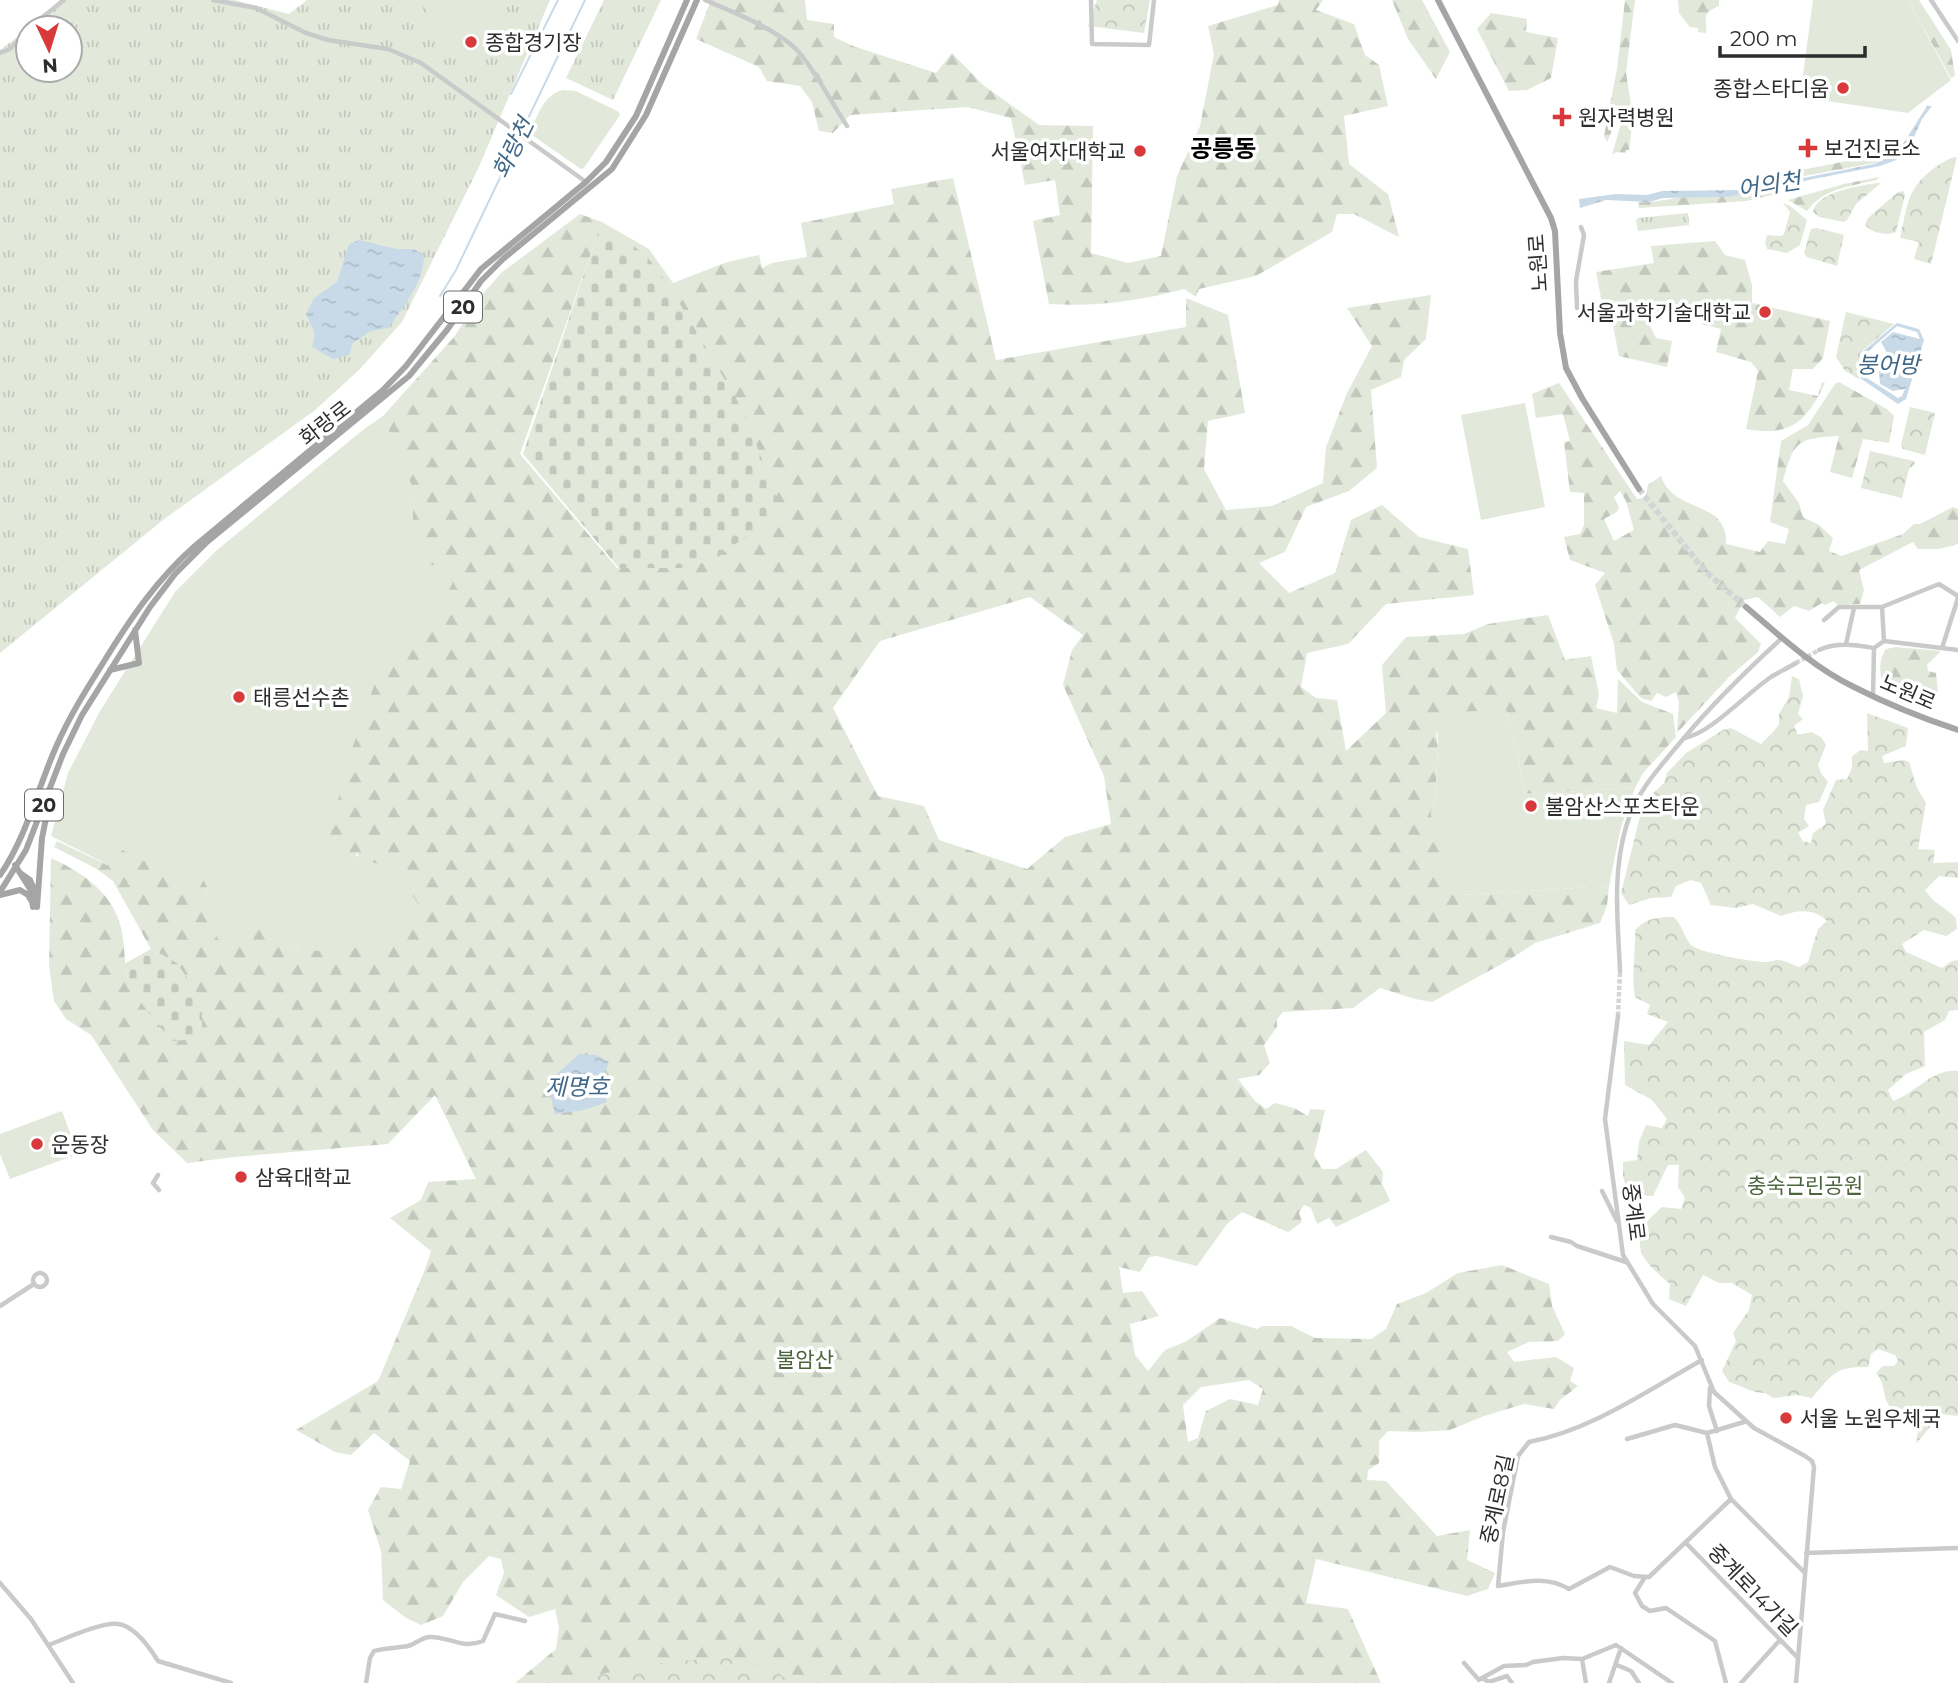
<svg xmlns="http://www.w3.org/2000/svg" width="1958" height="1683" font-family="Montserrat,'Noto Sans KR',sans-serif">
	<style>
		.grass { fill: url(#grass-tufts) }
		.forest { fill: url(#forest-firs); fill-rule: evenodd }
		.cemetery { fill: url(#cemetery-stones) }
		.park { fill: url(#park-crowns) }
		.garden { fill: #e2e9db }
		.water { fill: url(#water-ripples) }
		.pier { fill: #fff }
		.lines { fill: none; stroke-linecap: round; stroke-linejoin: round }
		.stream { stroke: #c8dae8; stroke-width: 2 }
		.minor-tunnel { stroke: #d5d5d5; stroke-width: 4.5; stroke-dasharray: 4.5 2; stroke-linecap: butt }
		.major-tunnel { stroke: #d5d5d5; stroke-width: 6; stroke-dasharray: 6 3; stroke-linecap: butt }
		.minor { stroke: #cacaca; stroke-width: 4.5 }
		.major { stroke: #a5a5a5; stroke-width: 6 }
		.poi-dot { fill: #d83a3b; stroke: #fff; stroke-width: 2.5 }
		.labels { text-anchor: middle; dominant-baseline: central; stroke-width: 7; stroke-linejoin: round; paint-order: stroke }
		.shield { fill: #fff; stroke: #6c6c6c; stroke-width: 2 }
		.shield-label { font-size: 19px; font-weight: bold; fill: #2d2d2d }
		.poi-label { font-size: 21px; fill: #2d2d2d; stroke: #fff; text-anchor: start }
		.street-label { font-size: 21px; fill: #2d2d2d; stroke: #fff }
		.park-label { font-size: 21px; fill: #4d653d; stroke: #fff }
		.water-label { font-size: 23px; font-style: italic; fill: #416888; stroke: #fff }
		.quarter-label { font-size: 24px; font-weight: bold; fill: #000; stroke: #fff }
	</style>
	<defs>
		<pattern id="grass-tufts" width="24" height="20" patternUnits="userSpaceOnUse" patternTransform="scale(1.75)"><rect width="24" height="20" fill="#e2e9db"/><path d="M3 7l-1-3M5 7V3M7 7l1-3M15 17l-1-3M17 17v-4M19 17l1-3" fill="none" stroke="#c2c8bc"/></pattern>
		<pattern id="forest-firs" width="22" height="20" patternUnits="userSpaceOnUse" patternTransform="scale(1.75)"><rect width="22" height="20" fill="#e2e9db"/><path d="M5 1l3.5 6h-7zM16 11l3.5 6h-7z" fill="#c2c8bc"/></pattern>
		<pattern id="cemetery-stones" width="16" height="16" patternUnits="userSpaceOnUse" patternTransform="scale(1.75)"><rect width="16" height="16" fill="#e2e9db"/><path d="M2 7V4a2 2 0 0 1 4 0v3zM10 15v-3a2 2 0 0 1 4 0v3z" fill="#c2c8bc"/></pattern>
		<pattern id="park-crowns" width="20" height="18" patternUnits="userSpaceOnUse" patternTransform="scale(1.75)"><rect width="20" height="18" fill="#e2e9db"/><path d="M2 6a3 3 0 1 1 6 0M12 15a3 3 0 1 1 6 0" fill="none" stroke="#c2c8bc"/></pattern>
		<pattern id="water-ripples" width="26" height="14" patternUnits="userSpaceOnUse" patternTransform="scale(1.75)"><rect width="26" height="14" fill="#c8dae8"/><path d="M2 4q2-2 4 0t4 0M15 11q2-2 4 0t4 0" fill="none" stroke="#acbbc7"/></pattern>
	</defs>
	<rect width="100%" height="100%" fill="#fff"/>
	<!-- grass -->
	<path class="grass" d="M60,0H235L289,14L307,0H550L478,169L402,322L359,370L314,411L163,520L0,653V50L28,29V70H70V28H29Z
		M604,0H661L613,100L566,78Z
		M1688,213L1689,225L1638,231L1636,220L1638,218Z"/>
	<!-- forest -->
	<path class="forest" d="M711,0H805L807,20L834,24V37L853,46L936,73L952,53L983,85L1039,125L1093,126L1091,253L1128,263L1161,256L1177,176L1200,126L1214,54L1208,26L1278,5L1279,0H1323L1316,10L1354,24L1365,55L1379,65L1388,106L1344,116L1349,164L1388,194L1399,237L1354,214H1337L1332,232L1256,276L1199,289L1196,297L1184,289C1140,301 1094,307 1049,304L1033,221L1060,215L1055,180L1025,185L1011,118L967,107L850,115L833,133L819,131L812,102L800,86L767,81L759,67L696,39Z
		M1392,0H1422L1450,52L1436,79L1408,39Z
		M1625,0H1635L1626,72L1631,105L1620,112L1607,142L1604,136L1617,69Z
		M1678,0H1719V6C1699,15 1708,18 1706,33L1698,32V28L1690,27L1679,13Z
		M1908,0H1919L1951,50L1955,76L1951,78Z
		M1491,13L1527,19L1526,32L1558,38L1551,78L1527,90L1509,91L1477,29Z
		M1634,109L1629,150H1626L1625,153L1616,152L1612,155L1623,116Z
		M1876,153L1880,160L1874,163L1788,179L1786,173L1857,159Z
		M1879,177L1877,180C1851,186 1824,188 1807,211L1788,200L1844,184Z
		M953,178L996,360L1186,327V298L1228,315L1245,413L1208,421L1204,469L1226,510L1272,506L1323,483L1326,447L1347,393L1372,346L1347,308L1431,295L1426,339L1404,360L1401,377L1371,390L1377,468L1349,491L1306,507L1285,552L1259,563L1289,593L1335,573L1351,520L1382,505L1419,537L1468,549L1474,595L1386,604L1348,644L1307,653L1301,687L1316,698L1337,700L1346,751L1386,713L1382,665L1406,637L1464,634L1488,624L1548,615L1565,660L1591,656L1599,694L1596,708L1617,713L1618,679L1642,702L1673,714L1676,737L1643,773L1635,788L1524,794L1517,750L1506,710L1484,712L1436,733L1438,749L1435,798L1431,814L1462,895L1609,886L1607,906L1600,923L1535,943L1509,960L1432,1002L1415,999L1380,988L1353,1008L1283,1012L1277,1019V1027L1264,1045L1270,1063L1259,1075L1238,1079L1255,1101L1266,1109L1275,1103L1294,1108L1308,1116L1310,1109L1325,1110L1314,1155L1322,1169H1336L1366,1150L1383,1172L1382,1183L1390,1201L1336,1227L1329,1218L1317,1224L1311,1208L1304,1205L1299,1213L1302,1222L1288,1232L1242,1212L1227,1224L1197,1266L1157,1256L1149,1257L1140,1272L1119,1267L1123,1293L1142,1291L1159,1316L1130,1324L1135,1355L1148,1371L1165,1350L1187,1341L1220,1318L1257,1329L1262,1326H1291L1315,1338L1371,1339L1386,1329L1397,1304L1426,1293L1458,1273L1502,1265L1549,1284L1552,1306L1565,1334L1558,1341L1529,1342L1507,1352L1514,1362L1556,1357L1574,1368L1570,1381L1578,1386L1560,1400L1554,1409L1524,1404L1484,1416L1450,1430L1419,1432L1388,1431L1379,1441V1463L1368,1470L1367,1480L1386,1481L1437,1536L1470,1530L1467,1560L1495,1573L1488,1589L1467,1596L1316,1559L1306,1603L1348,1609L1381,1683H515L556,1649L559,1628L555,1609L529,1617L496,1595L504,1573L501,1559L489,1556L463,1582L443,1616L421,1625L406,1618L383,1600L381,1551L368,1510L381,1487L401,1489L410,1461L374,1433L351,1455L335,1452L296,1430L378,1381L424,1272L431,1251L390,1218L421,1200L428,1182L476,1179L435,1095L388,1144L234,1157L187,1163L153,1130L91,1035L66,1019L54,1001L49,965L51,858C82,872 113,893 121,928C125,944 124,961 127,977L177,963L151,949L113,881L97,869L54,847L57,841L107,865L126,846L198,888L213,861L206,895L238,943L252,918L297,947L358,857V852L355,857L332,847L321,836L329,734L428,564L411,536L414,491L395,459L383,416L454,337L481,296L501,273L580,214L602,222L649,249L673,283L727,262L759,255L762,268L772,263L807,257L801,223L894,204L891,189ZM601,225L645,254L681,568H617L520,454ZM1030,597L1083,635L1072,650L1063,685L1104,776L1111,824L1065,837L1027,869L939,840L924,806L878,796L833,708L880,641ZM1249,1380L1263,1389L1258,1405L1230,1399L1206,1411L1198,1438L1188,1442L1183,1405L1201,1387Z
		M1775,189L1776,194L1746,201L1639,208L1638,202C1655,203 1671,198 1687,197C1719,196 1743,197 1775,189Z
		M1715,241L1725,255L1745,260L1752,285V303L1830,321L1823,358L1813,369H1793L1789,390L1818,396L1822,382L1825,383C1806,422 1791,437 1746,429L1758,371L1751,362L1716,352L1721,329L1702,324L1701,312C1681,300 1668,303 1650,317V326L1656,338L1672,341L1667,367L1619,356L1612,321L1602,303L1596,272L1654,263L1651,246Z
		M1839,382L1887,409L1894,416L1889,443L1863,439L1852,478L1830,472L1839,436C1796,438 1794,442 1783,481L1799,503L1803,517L1819,525L1833,538L1829,551L1841,556L1903,534L1914,524H1920L1953,507L1958,509V544L1939,549H1918L1913,542L1859,570L1864,590L1860,604L1837,605L1834,601L1825,605L1822,603L1809,611L1794,606L1780,617L1758,597L1744,600L1735,618L1761,644L1758,652L1729,677L1677,733L1679,702L1676,692L1666,697L1657,693L1651,701L1641,698L1617,670L1614,644L1595,585L1605,573L1570,560L1564,537L1580,534L1584,525V493L1570,492L1564,442L1570,441L1563,414L1536,418L1532,394L1559,383L1637,499L1645,498L1648,485L1661,476C1673,514 1728,499 1726,544L1760,552L1768,541L1785,544L1789,529L1770,522L1781,441L1808,425L1835,384ZM1620,491L1626,501L1634,530L1614,541L1604,519L1617,512L1619,507L1614,497Z
		M1896,647L1941,651L1927,665L1928,671L1936,673L1938,694L1925,703L1885,687C1878,676 1879,659 1886,649Z"/>
	<!-- cemetery -->
	<path class="cemetery" d="M601,224L645,254L670,287L744,412L781,510L714,560L681,568H619L523,454Z
		M151,949L177,963L202,1000V1027L199,1035L185,1040L172,1041C153,1017 130,995 124,964Z"/>
	<!-- park -->
	<path class="park" d="M1097,0H1150L1144,33L1088,26Z
		M1957,157L1931,264L1914,259L1919,242L1900,238C1908,204 1906,188 1937,166C1944,162 1948,158 1957,157Z
		M1881,183L1856,204L1847,220L1844,222L1819,217L1813,212C1815,192 1864,184 1881,183Z
		M1898,192L1903,191L1905,195L1896,232C1888,236 1871,233 1865,225L1868,218Z
		M1783,203L1790,206L1807,220L1800,245L1787,253L1767,249L1765,243L1767,235L1781,236L1784,234L1790,212Z
		M1817,228L1844,235L1837,266L1807,257L1804,253L1811,229Z
		M1846,312L1894,324L1860,353L1859,379L1845,371L1836,357Z
		M1910,407L1935,413L1925,455L1903,449L1901,445Z
		M1870,451L1914,461L1915,464L1909,469L1902,498L1861,488Z
		M1792,676L1799,679L1803,696L1798,714L1803,719L1794,726L1798,735L1811,732L1821,737L1826,745L1818,765L1821,773L1828,782L1819,802L1806,805L1804,819L1809,826L1798,833L1803,841L1811,843L1813,833L1826,824L1823,810L1836,780L1847,779L1852,768V756L1861,750L1868,751L1867,713L1908,728L1906,746L1882,756L1884,763L1904,760L1909,762L1917,788L1926,803L1918,849L1935,850L1933,863L1958,862V878L1939,876L1925,890C1933,903 1945,907 1956,918L1957,929L1946,936L1924,930L1902,944L1906,952L1942,968L1952,961L1958,960V1010L1949,1011L1945,1020L1924,1032L1925,1066L1906,1074L1888,1090L1893,1101C1915,1094 1932,1068 1958,1071V1416L1941,1414L1916,1444L1919,1425C1908,1419 1891,1413 1886,1400C1883,1390 1884,1382 1876,1373L1883,1366H1894L1898,1361L1895,1355L1878,1349L1871,1354L1868,1367C1836,1366 1832,1374 1812,1398L1797,1395L1774,1398L1765,1393L1755,1392L1729,1382L1722,1371L1736,1341L1733,1333L1749,1310L1752,1295L1732,1283H1719L1703,1275L1686,1306L1669,1299L1670,1284C1661,1276 1647,1265 1642,1254C1638,1245 1642,1235 1637,1225L1645,1223L1662,1207L1681,1209L1685,1198L1678,1187L1679,1165H1668L1653,1196L1628,1195L1623,1176V1162L1637,1160L1639,1142L1646,1125L1662,1128L1667,1119L1652,1100L1625,1085L1624,1041L1649,1045L1668,1022L1647,1014L1650,1005L1635,997C1631,975 1636,953 1635,930C1646,918 1658,917 1674,917C1682,925 1684,937 1691,945C1697,952 1756,963 1767,962C1768,962 1777,960 1778,960C1784,960 1793,965 1799,967L1808,962L1818,929L1827,921C1814,908 1798,910 1781,916L1753,904L1736,908L1711,905L1701,883L1691,880L1676,886L1671,897L1651,898L1629,905L1621,893L1639,820L1648,798L1664,783L1667,773L1686,753L1723,730L1731,728L1761,744L1774,731L1779,724V714L1789,697Z
		M727,1657L773,1668L790,1683H557L650,1664Z"/>
	<!-- garden -->
	<path class="garden" d="M419,0H483L506,26L469,58L418,1Z
		M1813,0H1908L1951,80L1908,113L1800,97Z
		M563,90L576,91L619,112L620,115L584,168L581,169L529,133C538,116 543,95 563,90Z
		M1525,403L1545,507L1481,520L1461,415Z
		M383,416L414,491L412,537L428,564L442,567L453,582L433,621L375,683L345,769L329,841L358,857L397,871L420,907L414,924C380,942 338,960 299,947C283,942 267,928 252,919L238,943H229L218,939L206,915V895L212,864L199,889L122,850L108,865L51,836L68,773L100,711L175,592L217,550L364,429Z
		M1506,710L1517,750L1524,794L1635,788L1621,827L1609,886L1461,895L1447,887L1431,814L1435,798L1438,749L1437,715L1449,712Z
		M62,1111L78,1154L10,1179L0,1154V1134Z"/>
	<!-- water -->
	<path class="water" d="M1927,106H1932L1922,119L1911,144L1896,160L1880,166L1813,179L1753,194L1723,197L1663,198L1649,202L1606,200L1580,208L1579,199L1616,194L1647,195L1662,191L1742,190L1874,164L1898,152Z
		M360,240L396,249H414L424,255C424,282 404,307 388,328L371,331L353,343L349,355L333,359L312,347L315,334L306,314L314,298L337,282L349,244Z
		M1897,323L1919,329L1924,340L1906,399L1898,404L1860,378L1861,353Z
		M579,1054L596,1055L609,1062L600,1083L607,1102L584,1110L555,1114L547,1083Z"/>
	<!-- pier -->
	<path class="pier" d="M1897,326L1917,332L1920,339L1893,332L1881,342L1889,356L1896,357L1898,361L1915,368L1898,363L1891,367L1888,365L1879,371L1880,384L1893,391L1905,389L1902,396L1898,398L1864,376V355Z"/>
	<g class="lines">
		<!-- stream -->
		<path class="stream" d="M511,94L558,0
			M521,133L585,0
			M440,296L456,270L519,138"/>
		<!-- minor-tunnel -->
		<path class="minor-tunnel" d="M1796,663L1819,650
			M1618,1016L1620,971"/>
		<!-- major-tunnel -->
		<path class="major-tunnel" d="M1639,489L1704,570L1746,607"/>
		<!-- minor -->
		<path class="minor" d="M213,0L256,8L306,33L328,40L388,49L421,63L586,182
			M705,0C733,12 774,28 796,49C812,65 833,105 847,126
			M1091,0L1092,44L1149,45L1154,0
			M1931,0L1958,41
			M29,28L64,0
			M0,53L10,49L28,29
			M1577,308L1576,281L1584,235L1581,227
			M1882,607L1884,641
			M1824,620L1839,607H1882L1939,584L1958,596
			M1884,641L1958,650
			M1846,644L1854,608
			M1942,648L1958,598
			M1819,650C1837,642 1855,645 1874,648L1884,641
			M1873,696L1874,648
			M1685,738C1711,733 1747,693 1771,677C1779,672 1788,668 1796,663
			M1620,971C1618,923 1612,874 1626,827C1636,791 1661,766 1684,738C1714,702 1747,670 1782,638
			M1618,1016L1605,1119L1623,1255L1653,1304L1695,1346L1714,1392L1754,1428L1805,1456L1812,1461L1814,1467L1796,1683
			M158,1175L153,1183L159,1190
			M1602,1191L1617,1221
			M1551,1237L1571,1242L1577,1246L1626,1262
			M33 1280a7 7 0 1 1 14 0a7 7 0 1 1-14 0Z
			M0,1306L34,1284
			M1702,1360C1648,1390 1592,1430 1529,1442L1518,1456L1503,1532L1498,1586C1523,1582 1546,1575 1569,1589L1610,1567L1634,1576L1649,1577L1731,1499
			M1710,1388L1709,1406L1717,1431
			M1707,1433L1715,1467L1731,1499L1804,1572
			M1627,1439L1675,1425L1707,1433L1744,1422
			M1686,1543L1798,1658
			M1806,1553L1958,1548
			M1645,1577L1635,1593L1642,1606L1650,1611L1666,1608L1715,1641L1726,1683
			M0,1583L31,1619L73,1683
			M48,1645C65,1639 101,1622 118,1624C135,1626 150,1648 158,1661L231,1683
			M1582,1659L1586,1683
			M1464,1663L1479,1680L1482,1678L1489,1682L1507,1676L1512,1683
			M1617,1665L1631,1671L1639,1683
			M1482,1678L1504,1666L1526,1665L1533,1662L1563,1658L1582,1659L1616,1645L1672,1683
			M366,1683L370,1658L374,1651C386,1648 397,1648 408,1646C415,1644 421,1638 429,1637C450,1636 461,1650 483,1641L495,1614L525,1621
			M1609,1683L1621,1648
			M1741,1683L1780,1640"/>
		<!-- major -->
		<path class="major" d="M1438,0L1551,218L1555,231L1560,333L1566,368L1582,398L1639,489
			M1746,607C1780,636 1813,667 1854,687C1887,704 1922,718 1958,730
			M110,670L139,663L135,630
			M15,865L30,889L33,907
			M20,873L30,880L36,894
			M0,875C27,836 37,790 56,747C69,717 86,690 103,663C130,619 157,579 196,545L383,390L406,366L481,269L586,182L606,162L636,116L687,0
			M0,892L26,850L63,754L82,715L150,607L175,574L207,542L409,376L447,330L481,281L503,259L612,169L646,115L697,0
			M0,895L20,890L28,895L32,902
			M37,907L42,838L51,794"/>
	</g>
	<!-- markers -->
	<g class="poi-dot">
		<circle cx="471" cy="42" r="7"/>
		<circle cx="1843" cy="88" r="7"/>
		<path d="M1558.5 106.5h7v7h7v7h-7v7h-7v-7h-7v-7h7z"/>
		<path d="M1804.5 137.5h7v7h7v7h-7v7h-7v-7h-7v-7h7z"/>
		<circle cx="1140" cy="151" r="7"/>
		<circle cx="1765" cy="312" r="7"/>
		<circle cx="239" cy="697" r="7"/>
		<circle cx="1531" cy="806" r="7"/>
		<circle cx="37" cy="1144" r="7"/>
		<circle cx="241" cy="1177" r="7"/>
		<circle cx="1786" cy="1418" r="7"/>
	</g>
	<g class="labels">
		<!-- shield labels -->
		<g class="shield">
			<rect x="444" y="291.5" width="38" height="31" rx="5"/>
			<rect x="25" y="789.5" width="38" height="31" rx="5"/>
		</g>
		<g class="shield-label">
			<text x="463" y="307">20</text>
			<text x="44" y="805">20</text>
		</g>
		<!-- poi labels -->
		<g class="poi-label">
			<text x="485" y="42">종합경기장</text>
			<text x="1829" y="88" text-anchor="end">종합스타디움</text>
			<text x="1578" y="117">원자력병원</text>
			<text x="1824" y="148">보건진료소</text>
			<text x="1126" y="151" text-anchor="end">서울여자대학교</text>
			<text x="1751" y="312" text-anchor="end">서울과학기술대학교</text>
			<text x="253" y="697">태릉선수촌</text>
			<text x="1545" y="806">불암산스포츠타운</text>
			<text x="51" y="1144">운동장</text>
			<text x="255" y="1177">삼육대학교</text>
			<text x="1800" y="1418">서울 노원우체국</text>
		</g>
		<!-- street labels -->
		<g class="street-label">
			<text transform="translate(1538 263) rotate(-94)">노원로</text>
			<text transform="translate(325 423) rotate(-38)">화랑로</text>
			<text transform="translate(1908 692) rotate(23)">노원로</text>
			<text transform="translate(1634 1212) rotate(83)">중계로</text>
			<text transform="translate(1497 1499) rotate(-78)">중계로8길</text>
			<text transform="translate(1753 1590) rotate(46)">중계로14가길</text>
		</g>
		<!-- park labels -->
		<g class="park-label">
			<text x="1805" y="1185">충숙근린공원</text>
			<text x="805" y="1359">불암산</text>
		</g>
		<!-- water labels -->
		<g class="water-label">
			<text transform="translate(513 148) rotate(-64)">화랑천</text>
			<text transform="translate(1769 185) rotate(-9)">어의천</text>
			<text x="1888" y="365">붕어방</text>
			<text x="577" y="1087">제명호</text>
		</g>
		<!-- quarter labels -->
		<g class="quarter-label">
			<text x="1223" y="148">공릉동</text>
		</g>
	</g>
	<!-- north arrow -->
	<g transform="translate(49 49) rotate(176)"><circle r="33" fill="#ffffff" stroke="#ababab" stroke-width="2"/>
	<path d="M0-5L12 26L0 18L-12 26Z" fill="#d83a3b"/>
	<text y="-10" font-size="19" font-weight="bold" text-anchor="middle" fill="#2d2d2d">N</text>
	</g>
	<!-- scale -->
	<path d="M1720 46v10h145v-10" fill="none" stroke="#2d2d2d" stroke-width="3.5"/>
	<text x="1730" y="46" font-size="21" fill="#2d2d2d" stroke="#ffffff" stroke-width="5" paint-order="stroke">200 m</text>
</svg>
